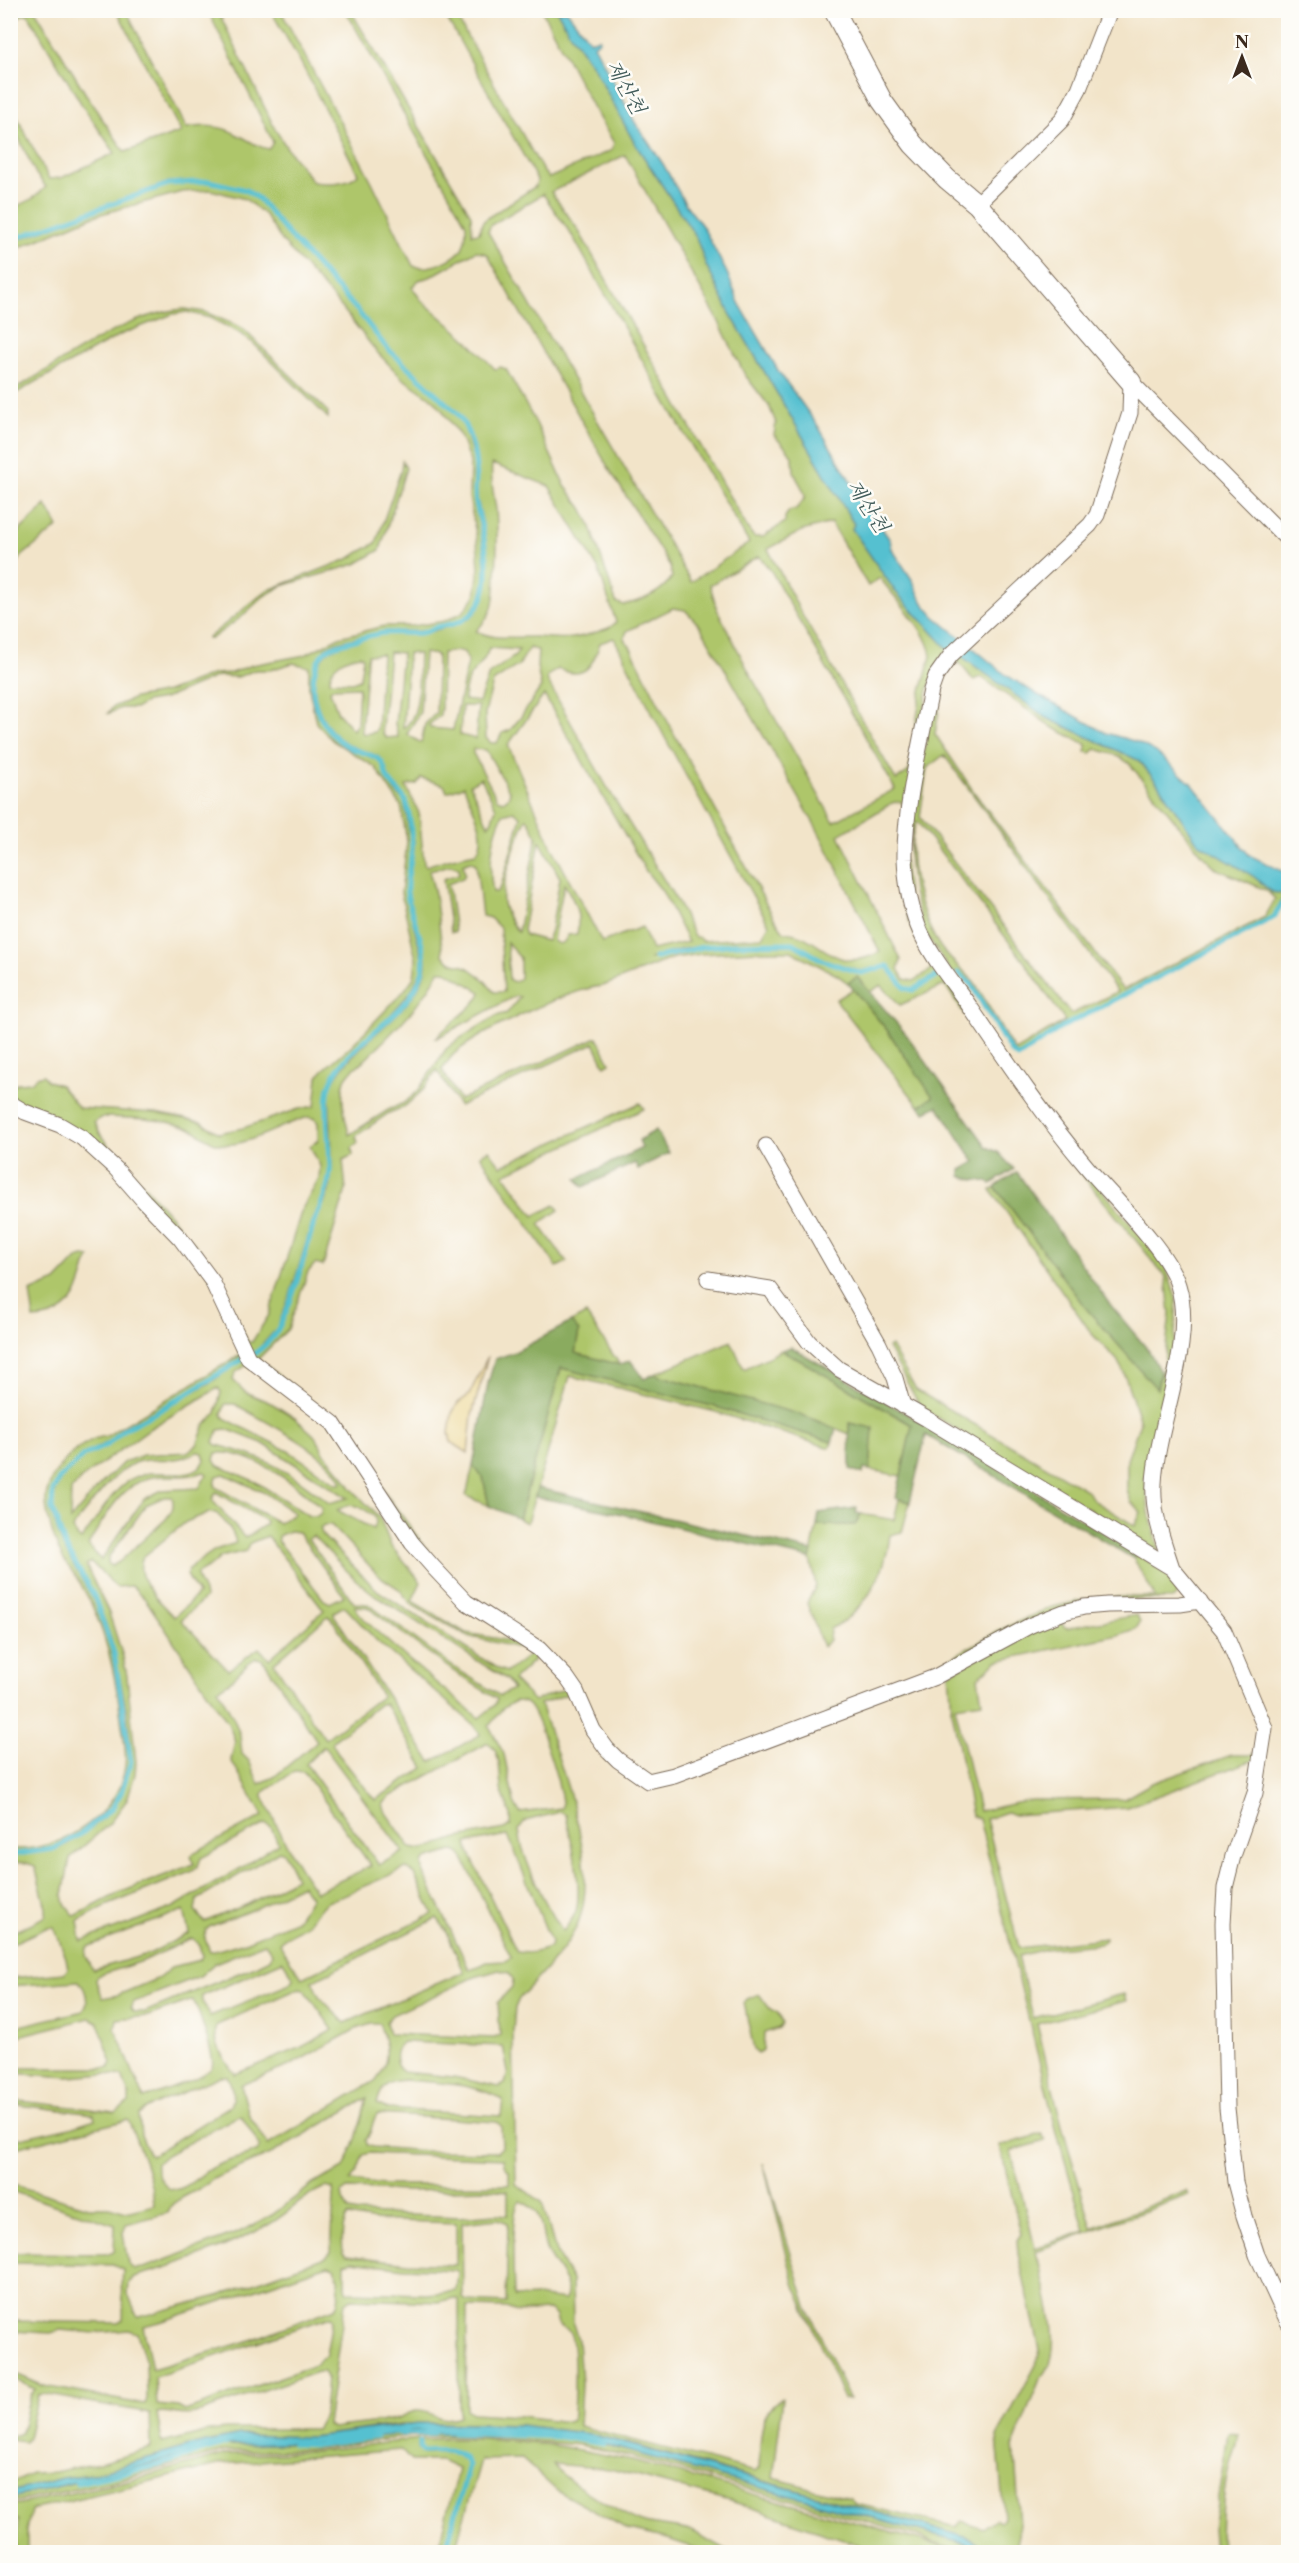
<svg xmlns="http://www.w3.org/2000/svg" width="1299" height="2563" font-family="'Libre Caslon Text','Noto Serif KR',serif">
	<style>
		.green { fill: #aec66b; stroke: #747844; stroke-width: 1.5; fill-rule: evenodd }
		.forest { fill: #8aab5f; stroke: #626a3e; stroke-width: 1.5 }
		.sand { fill: #eeda9e; stroke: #94825e; stroke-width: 1.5 }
		.water { fill: #55c0d0; stroke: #487577; stroke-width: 1.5 }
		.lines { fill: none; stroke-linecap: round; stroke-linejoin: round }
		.stream { stroke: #55c0d0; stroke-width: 5 }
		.minor-casing { stroke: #7b6b5a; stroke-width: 17 }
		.tertiary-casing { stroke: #7b6b5a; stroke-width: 22 }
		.minor { stroke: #fff; stroke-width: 15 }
		.tertiary { stroke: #fff; stroke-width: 20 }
		.labels { text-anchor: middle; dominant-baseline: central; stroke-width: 5; stroke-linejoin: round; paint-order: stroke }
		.water-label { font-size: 20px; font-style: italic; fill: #445e5c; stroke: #fdfcf7 }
	</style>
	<rect width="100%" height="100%" fill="#fdfcf7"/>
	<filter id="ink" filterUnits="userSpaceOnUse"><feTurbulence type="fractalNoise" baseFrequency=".0167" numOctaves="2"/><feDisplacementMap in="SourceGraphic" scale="12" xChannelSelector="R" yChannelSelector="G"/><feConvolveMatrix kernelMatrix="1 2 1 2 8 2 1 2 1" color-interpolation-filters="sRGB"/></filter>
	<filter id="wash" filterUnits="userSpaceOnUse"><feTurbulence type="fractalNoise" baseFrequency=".008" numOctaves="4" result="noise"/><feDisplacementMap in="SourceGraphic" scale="24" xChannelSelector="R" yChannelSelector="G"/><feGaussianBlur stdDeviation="1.35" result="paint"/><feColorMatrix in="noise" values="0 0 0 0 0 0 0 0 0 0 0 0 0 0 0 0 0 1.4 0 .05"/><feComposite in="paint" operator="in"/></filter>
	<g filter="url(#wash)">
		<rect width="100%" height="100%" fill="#f2e4c9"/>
		<!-- green -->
		<path class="green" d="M14,11H36L90,101L125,152L181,132L117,11H127C145,51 168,88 186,128C205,125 221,125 238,135C249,140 258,148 269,149L273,142L208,11H218L275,129L287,148L313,182C326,184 350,184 358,174L300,61L271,11H281L372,182L413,266C427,271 459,260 464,244C466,239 466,230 466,224L346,11H351L471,215L472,234L479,233L482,223L487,218L536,186L537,180L443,11H453L543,171L549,178L612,150L614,143L593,108L542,11H557L571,35L594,68L634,142L696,237L706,265L731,315L854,524L852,529L895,591L949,650L934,674L928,690L911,783L903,855L910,910L923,940L937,964L1022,1092L1054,1132L1051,1137L1005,1075L945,985L900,1005L881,985L870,992L857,977L848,983L837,975L791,951H757L701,954L673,958L603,986C574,987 474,1034 453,1055C449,1059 446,1065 442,1070L460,1100L597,1037L610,1063L605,1066L594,1043L459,1106L437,1070L422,1091L404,1107L389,1113L356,1136L358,1143L352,1148L353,1155L343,1160L346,1190L323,1266L315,1264L308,1272L288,1329L258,1359L344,1428L388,1497L443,1571L412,1536L368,1470L350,1438L332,1419L251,1356L220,1290L192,1249L92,1142L71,1128L12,1099L10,1087L18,1083L31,1082L36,1077L43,1075L48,1081L60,1085L79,1108L155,1113L201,1122L219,1133L243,1128L299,1109L315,1106L318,1077L322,1071L352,1045L404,991L414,977L416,959L401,893L407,842L401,806L375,767L333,741L316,723L309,689V667L293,663L270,670H255L238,677L218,676L164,699L146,702L137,708H121L107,714L113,707L135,698L167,692L214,674L231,673L252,665L305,655L339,637L385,626H413L445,621L463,612L475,596L479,568L477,540L469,497L470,462L460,436L442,410L435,401L402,378L376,351L343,309L282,241L265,215L245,199L211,190L182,192L94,216L11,251V242L169,185L208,182L246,191L259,201L285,233L356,311L385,347L456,414L464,425L474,461V500L483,545L485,564V580L480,601L467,616L456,622L421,631H385L337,642L325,648L314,668L311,690L313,703L319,718L332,735L346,747L378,760L382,765L386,777L396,793L404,801L411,843L406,897L422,957V969L411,991L381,1026L338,1066L327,1089L329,1170L327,1189L314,1217L290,1295L277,1328L253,1355C290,1340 304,1256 316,1221C320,1210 328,1198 330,1187C334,1155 330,1121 329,1090C347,1045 414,1016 425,971C431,946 408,914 408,887C408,872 415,857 414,842C413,835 411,827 410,820C409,813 409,803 405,798C400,791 393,785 389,777C385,770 386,762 379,757C370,752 358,750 349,745C323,730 308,697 317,668C323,650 334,647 350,643C362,640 373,635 385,634C397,633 410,636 421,634C430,632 462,623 468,619C500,597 486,534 478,503C475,494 477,485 477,476C478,454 471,430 458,412L387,346L358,309L287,231L261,199L247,189L209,180L169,182L11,239V209L32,199L46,187L36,174L11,122L10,103L49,179L61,178L115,153L82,105L28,14L22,15L11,24V14ZM625,155L717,318L745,375L769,406L776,423L774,435C779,442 786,446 790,453C795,460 793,464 794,471C796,481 805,488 805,498L796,509L789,511L785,517V522L763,537H754L748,529L577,228L551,192ZM543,194L573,237L661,394L749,543L691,582L488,232L491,225ZM476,251L487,254L608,467L670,566L672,577C661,594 642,601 623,605L616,602L590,524L582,508L565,486L536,423L506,369L501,367L495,369L464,337L421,300L412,287L419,280L430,277ZM492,464L549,486L598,568L616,622C611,628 608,628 600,631C570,641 566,639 536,637C514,636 497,641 476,631C483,624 488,618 492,608C497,592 498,528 496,510C494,494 490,481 492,464ZM831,523L868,586L880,578C896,600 928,630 931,656L921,691L909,771L896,780L801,613L768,549L802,531ZM759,556L771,571L895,789L834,822L751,676L717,609L710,585ZM673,608L685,610L700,626L816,827L880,952C831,977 824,935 784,932L774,918L671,728L630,646L624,639L627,631ZM614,638L664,736L769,925L762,937L702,941L698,937L695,938L677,901L607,787L548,682L547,676L558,669C585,680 592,668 600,643ZM489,648L519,650L515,656L489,674L479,702L464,700C466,666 482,672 489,648ZM529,648L538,650L537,667L541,687L521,717L510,730L502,733L497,743H491L486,738L485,713L493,682L520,664ZM458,651L464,652L468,661L453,730L430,728L429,725L440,715L441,708L442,653ZM389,652L402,653L395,724L398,737L386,738L383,734L382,728ZM408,653L419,654C417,675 423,716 403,728ZM424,653L437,655L436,713L425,724L421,743L407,734L420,712ZM382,654L377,728L375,732L365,734L361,732L367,660L368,655ZM360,655L363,657L360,679L352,682L330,681C329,665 346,657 360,655ZM359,687L357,723L353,730L338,713L330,691L332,688ZM544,695L646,871L662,891L688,942L652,950L642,927L602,942L552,847L508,745ZM462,706H478L476,739L460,735ZM473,749L486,750L510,792L508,798L503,801L497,799L473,753ZM421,778L444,785L447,792L464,786C471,806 490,835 476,853C459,856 443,860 426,866L424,864L419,813L406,786L417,784ZM481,778L496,808L491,822L488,825L470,784ZM900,801L904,806C903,847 895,887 911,926C916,939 924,951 930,964L931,970L914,981L904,979L898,969L901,960L839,835L892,803ZM514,811L521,817L501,886L497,892H493C488,868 492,836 503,814ZM527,818L537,836L518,932C511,924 505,914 503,903C500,889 519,831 527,818ZM540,841L560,878L551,930L547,941L525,935L523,930ZM470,861L476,864L482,916L490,918L500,928L504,992H494C486,981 477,971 464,966C455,963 450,963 443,955L435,894L429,870L451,865L459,868V874L443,879L451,932H455L448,884L463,878L465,874L463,864ZM564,884C575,901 581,914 577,934L568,935L564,942L559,944L553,941ZM507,942L520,958V978L515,982L509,980ZM735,942H793L823,959L861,971L888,965L906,987L912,989L937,974L939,976L913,991L904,989L887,968L861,974L821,961L793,945H735L682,951L649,959L681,949ZM439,971H446L481,992C478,1006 446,1025 435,1039L515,996L520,997L507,1013L496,1016L457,1040L446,1049L418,1091L404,1103L388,1110L349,1135C346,1119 339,1096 345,1080C349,1070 361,1064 368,1057C393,1031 423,1004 439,971ZM103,1117C130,1118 160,1118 186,1127C198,1130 207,1142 219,1144C248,1148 282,1123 309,1117L315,1119L318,1123V1140L310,1146L320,1166L319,1179L302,1209L269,1315L252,1342H248L218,1280L203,1254L102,1137L94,1122Z
			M185,309L205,312L242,328L328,412V418L253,343L236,331L210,318L187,312L173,314L122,334L11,396V391C66,362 121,314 185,309Z
			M402,461L406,468L380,550L356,564L282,586L264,596L240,618L211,639L208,638L266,591L348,559L376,543L401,470Z
			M46,505L58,527L22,556L11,572V539Z
			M961,656L1047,718L1138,760L1156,781L1198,843L1253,875L1272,892L1284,894L1274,916L1061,1027L1018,1056L1012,1052L971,983L959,972L952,973L924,931L913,892L909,854L916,798L935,692L944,667L955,657ZM959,662L973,680L981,677L1052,727L1086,744V752L1091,753L1096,749L1116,755L1129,763L1201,853L1217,869L1266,890L1275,899L1265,917L1123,990L974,792L935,734L946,669ZM944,755L1117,991V992L1071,1014L920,817L927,768ZM917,821L1026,964L1065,1021L1015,1051C1000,1030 990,1006 975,984C967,972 951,962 941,948C921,920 902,853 917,821Z
			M853,989L887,1030L934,1097L919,1106L836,1000Z
			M640,1103L644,1109L504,1174L534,1216L555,1205L559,1210L539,1224L567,1262L557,1267L480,1155L489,1150L501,1166Z
			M1060,1139L1166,1267L1177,1301L1174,1350L1145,1478L1149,1512L1160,1552L921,1408L888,1348L891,1346L916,1390L1088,1491L1093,1500L1135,1526L1141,1512L1131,1502L1127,1490V1460L1140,1422L1124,1373L1117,1360L1092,1334L991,1190L995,1187L1085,1307L1157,1388L1164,1363L1170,1314L1166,1277L1056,1143Z
			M84,1257L90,1258C85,1265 85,1271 82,1280C75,1304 59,1318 34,1319L30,1292L56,1281L77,1259Z
			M586,1314L620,1365L575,1353L579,1332L571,1322Z
			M237,1338L253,1365L276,1382L247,1365L235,1373L233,1380L245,1392L273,1404L295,1418L316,1437L325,1454L343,1475L351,1488L380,1518L391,1546L421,1582L412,1601L466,1633L527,1644L535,1650L533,1661L513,1680L534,1701L568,1688L575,1697L568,1694L540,1704C559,1762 602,1864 578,1923C566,1952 539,1976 519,1999L515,2008L513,2031L516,2184L542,2202L556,2252L572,2280L573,2324L578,2340L581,2384L579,2426L755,2472L759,2468C761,2444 757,2409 783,2398L773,2478L851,2499L856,2504L956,2527L962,2521L983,2528L995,2519L1000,2521L1004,2518L997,2437L1036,2365L1040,2350L1018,2254L1017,2240L1021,2234L1000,2146L1042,2134L1045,2141L1011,2151L1035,2248L1085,2231L1057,2133L979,1819L972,1816L952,1711L949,1673L1030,1630L1057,1619L1066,1628L1137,1615L1140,1622L1136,1629L1118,1635L997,1661L978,1678L982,1702L955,1706L979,1811L1031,1800L1124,1799L1152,1783L1232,1755H1250L1256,1752V1759L1127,1807L1014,1815L1007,1812L986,1819L1019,1948L1105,1938L1104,1942L1099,1944L1046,1949L1018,1956L1033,2018L1124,1994L1126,2001L1037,2024L1062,2126L1092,2228L1187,2191L1189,2195L1036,2251C1043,2285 1069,2353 1040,2379L1014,2444L1020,2525L1016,2544L1025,2552H992L973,2540L951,2533L631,2444L591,2434L520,2425L439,2423L400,2424L311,2437L240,2435L197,2444L92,2474L62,2478L11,2492V2483L32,2473L54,2472L103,2462L151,2448L150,2413L43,2394L38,2395L28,2438L25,2442L11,2440V2436L20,2434C27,2420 25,2401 35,2389L11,2378V2372L44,2386L136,2403L145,2404L147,2399L146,2363L137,2333L128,2330L95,2333L60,2330L51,2333L11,2331V2321L118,2323L123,2320C124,2304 121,2287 123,2270L113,2265L11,2263V2253L106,2254L114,2251L115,2225L11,2191V2184L88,2207H109L126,2212L154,2205C152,2175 139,2148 128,2120L11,2149V2140L70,2127L95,2119L94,2114L11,2104V2100L116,2112L129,2103V2094L122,2076L105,2074L69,2077L11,2073V2068H109L112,2063L98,2022L90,2018L11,2038V2028L83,2011C90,2003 86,1988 78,1981L11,1986V1978L64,1973L68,1969L66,1958L54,1927H48L11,1944V1933L43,1918L46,1915V1908L35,1866L27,1863L11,1862V1856L54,1850L69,1843L95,1825L113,1809L122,1793L132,1762L127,1712L111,1638L95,1596L66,1546L53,1508L55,1491L60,1480L73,1466L84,1457L108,1446L124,1430L211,1382L244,1359L226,1367L210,1380L123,1428L106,1443L82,1455L58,1478L52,1490L50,1509L63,1547L92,1597L109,1639L124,1712L130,1762L120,1792L111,1807L94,1823L68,1841L53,1848L11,1854V1849C45,1850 71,1839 97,1817C111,1805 123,1785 125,1766C127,1754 124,1738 122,1726C116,1677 106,1625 80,1583C75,1574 67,1566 62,1557C55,1544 44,1510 46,1496C50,1473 71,1451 90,1441C99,1435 105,1440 114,1431L240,1355ZM218,1388L221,1392L216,1413L204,1427L197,1445L187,1452L143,1455L124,1462L101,1484L70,1520L71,1490L81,1479L149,1429ZM225,1404H235C262,1421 334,1454 342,1483H336L290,1452L224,1418L222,1414ZM226,1429L262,1443L348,1498L329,1503C291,1472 265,1457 217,1445L214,1442L219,1430ZM197,1452L203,1453L205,1460C196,1482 159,1468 140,1475C112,1485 99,1519 81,1540L77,1536L73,1529L76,1523C91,1504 112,1474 134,1463C151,1455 175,1465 197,1452ZM216,1453C251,1450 297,1485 322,1508L321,1513L317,1516H309L256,1482L217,1465L214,1460ZM204,1472L207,1474L199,1488L162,1490L144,1499L101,1560L88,1545C103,1520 122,1482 153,1477C173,1474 183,1479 204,1472ZM224,1474L265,1493L294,1513L279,1523L217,1488L215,1485L217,1476ZM216,1492L266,1521L265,1525L245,1538L212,1500ZM164,1497H172C175,1507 172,1511 166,1519L119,1562L112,1566L108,1563V1558L146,1505ZM348,1505L361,1507L375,1517L376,1523L373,1529L337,1510ZM208,1513H216C225,1521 234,1531 236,1543L215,1550L188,1569L187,1575L198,1594L174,1617C161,1603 132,1578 143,1557L186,1522ZM324,1525H331L336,1530L379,1576L399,1589L412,1605L467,1636L523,1649L528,1652V1656L507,1672L498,1669L378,1591L323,1536L320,1528ZM289,1531L298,1532L344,1596L330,1603L324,1600L278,1541V1536ZM267,1536L324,1610L269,1659L259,1648L228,1670L181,1620L205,1598C205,1588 197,1584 197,1574L211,1566L221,1557L246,1551L250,1543ZM313,1536L356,1580L376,1596L506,1679L513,1689L500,1696L455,1668L368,1604L354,1603L308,1539ZM91,1562L116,1587L132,1586L146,1600L228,1723L235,1741L231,1760L263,1816L195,1852L191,1856L194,1864L119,1893L75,1916L65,1904L63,1895L70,1858L109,1824L127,1800L135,1774L136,1762L127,1676L123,1657L109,1613L86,1565ZM344,1606L378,1642L475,1726L480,1735L431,1762L334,1615V1612ZM355,1606L367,1607L453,1671L497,1699L495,1705L479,1718L473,1713C456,1699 356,1619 355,1606ZM328,1616L332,1619L382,1696L325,1739L274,1663ZM256,1658L261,1659L266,1664L317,1741L274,1777L259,1784L249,1761L242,1754L240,1735L234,1719L218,1689L231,1681L247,1664ZM515,1701C520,1701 524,1701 528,1705C538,1715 564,1793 562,1808L520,1813L514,1802L504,1754L489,1726L502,1709ZM380,1704H385L424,1768L375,1800L339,1755L332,1742ZM488,1743L495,1750L499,1762L501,1789L511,1816V1825L504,1829L457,1838L422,1850L411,1848L386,1813L383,1804L391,1796ZM323,1747L325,1748L403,1852L379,1865L306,1764ZM295,1771L304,1772L371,1866L316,1892C293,1861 279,1830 263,1796V1793ZM560,1812L566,1815C571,1841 583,1885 576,1911C573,1919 568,1925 563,1931C546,1907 522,1859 519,1830L525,1821ZM265,1824L271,1827L278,1843L241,1868L172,1908L81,1941L78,1921L106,1906L191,1872L198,1866L201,1858ZM508,1835L551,1942L550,1947C541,1952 527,1954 517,1952L469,1852L467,1843ZM279,1851L284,1853L296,1878L248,1904L204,1922L195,1910L197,1900ZM452,1851L458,1852L462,1856L511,1957L505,1961L487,1962L473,1969H469L423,1871L422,1863L426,1859ZM406,1868L414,1874L433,1914L302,1978L282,1948L280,1943L284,1938L305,1926L325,1903ZM302,1885L311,1897L297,1920L245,1942L215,1951H210L205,1939L206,1930L211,1926L254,1909ZM184,1910L189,1933L151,1953L93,1970L86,1956L87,1947ZM437,1918L446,1930L464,1972L345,2023L319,1996L312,1981ZM192,1938L199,1945L202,1956L200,1960L172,1967L159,1978L118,1995L103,1998L96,1981L97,1976L143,1961ZM265,1943L272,1953L270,1959L258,1965L145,2012H134L130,2008L134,2002L200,1976L215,1963ZM283,1961L294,1979L290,1984L210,2016L202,2001V1996ZM499,1970L509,1973L513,1980L512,1987L498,2002L500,2035L495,2038L389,2034L386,2022L392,2015L475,1977ZM300,1988L305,1990L333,2030L300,2048L235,2074C225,2061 211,2042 217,2025ZM193,2000C198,2009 216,2060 212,2067C206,2077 157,2094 144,2098L115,2029L117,2019L148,2016ZM371,2024H379C388,2045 391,2062 375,2081L268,2145L249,2115L241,2085L289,2066L356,2029ZM403,2042L503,2046L508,2072L505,2084L499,2087L454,2077L403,2072C393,2063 393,2050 403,2042ZM220,2076H227C232,2085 235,2096 230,2106L151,2156L149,2154L141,2135L139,2115L147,2108ZM404,2080C437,2083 475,2083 503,2100L501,2116L387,2109L377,2104C381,2087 387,2081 404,2080ZM367,2098L356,2139L344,2168L313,2184L272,2215L260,2222L235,2234L144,2268L134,2269L128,2264L123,2233L126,2224L168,2213C173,2196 201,2192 213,2179L273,2153ZM377,2114L497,2122L501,2126L502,2147L497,2152L427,2151L373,2147L367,2145L366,2140C373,2132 371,2122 377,2114ZM238,2116L242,2117L260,2146L258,2151C243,2158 227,2160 213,2167C199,2174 175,2204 162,2181C158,2175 156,2171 157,2163L166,2155ZM370,2153L503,2159L504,2165L509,2171V2185H385L350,2181L357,2172L363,2155ZM326,2187L333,2189L334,2197L331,2252L326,2257L218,2296L139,2317L137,2315L128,2294L129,2283L134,2277C180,2264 227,2248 268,2225C288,2214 305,2194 326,2187ZM347,2189L409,2191L486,2189L508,2191V2215L496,2214L460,2217L358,2213L349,2211L343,2200L342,2193ZM520,2201C527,2204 531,2206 536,2212C543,2223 542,2237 546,2249C552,2267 574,2281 565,2300L536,2296L514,2297C514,2279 509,2212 520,2201ZM348,2216L369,2220L456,2223V2265L408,2263L346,2255L343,2252C342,2241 341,2226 348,2216ZM498,2219L508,2223L506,2303L467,2301L463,2298L462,2223ZM352,2261L404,2268L455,2270L458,2272L456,2291L427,2294L347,2292L345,2281V2263ZM328,2265L335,2267C339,2278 341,2299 335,2308L251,2340L152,2369L143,2326L160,2322ZM454,2298L459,2299V2416C439,2424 435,2412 419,2411C411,2410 405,2416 398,2418C377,2424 354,2424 333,2428L327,2424L345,2303L351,2299L438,2302ZM467,2307L506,2308L517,2312L549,2310L556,2316L558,2324C561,2327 565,2329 569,2332C577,2339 574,2408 572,2420L568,2422L521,2416L472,2413L466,2409ZM330,2317L332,2320L326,2355L315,2365L185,2411L178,2407L157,2405L155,2377ZM317,2372H324L327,2377C325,2393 327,2416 316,2429H226L209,2431L162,2443L157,2413C167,2410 181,2417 195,2414Z
			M731,1341L744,1369L782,1350L912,1425L901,1476L870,1470L872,1428L849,1423V1434L805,1416L654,1374Z
			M561,1368L716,1407L832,1442L830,1448L716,1412L570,1376L527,1523L519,1519Z
			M473,1466L483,1477L489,1506L466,1496Z
			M899,1499L910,1502L902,1532L890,1535C886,1574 865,1612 830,1629L829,1640L823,1647L807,1603L816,1586L810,1559L817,1525H855L861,1514L894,1520Z
			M1137,1553L1172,1578L1179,1587L1177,1596L1172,1599L1105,1600L933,1673L827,1713L932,1669L1000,1630L1049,1608L1096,1597H1155L1134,1559Z
			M759,1994L770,2009L778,2013L782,2024L779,2028L764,2033L763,2051L758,2054L754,2050L744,2003L747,1999Z
			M763,2163L807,2306L849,2399H844L795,2286Z
			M423,2430L429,2433L546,2435L602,2444L969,2545L979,2552C957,2552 934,2544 914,2535L633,2457L580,2445L481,2437L412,2436L306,2450L226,2451L114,2481L19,2501H11V2498L27,2494L226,2445L323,2443Z
			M1228,2433L1238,2434C1237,2445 1232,2455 1229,2466C1223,2493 1220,2525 1222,2552H1215L1213,2529Z
			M419,2439L418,2448L423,2453C439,2453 458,2449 468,2465L443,2552H437L458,2469L441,2461H411L401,2450L222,2464L31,2510L27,2531V2552H16L18,2520L11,2519V2504H19L115,2484L227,2454L306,2452Z
			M422,2439H481L553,2445L632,2460L961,2552H880L737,2503L610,2469L553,2464C560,2478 627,2518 645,2523C660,2527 674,2526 690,2531C704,2537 716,2547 730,2552H706L671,2540L629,2530L557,2491L522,2459L481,2460L454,2552H446L470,2464C461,2447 442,2450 424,2450L421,2447Z"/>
		<!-- forest -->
		<path class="forest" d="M857,977L906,1034L987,1147L998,1152L1014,1169L991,1184C981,1178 971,1182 961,1176V1170L975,1162L938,1106L925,1112L919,1106L933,1097L887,1030L848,983Z
			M656,1130L669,1153L638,1169L635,1163L583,1187L577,1179L642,1148L639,1140Z
			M1017,1172L1108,1302L1149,1351L1160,1372L1157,1389L1085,1307L995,1187Z
			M571,1322L579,1331L575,1353L620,1365L630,1360L644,1379L654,1374L805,1416L836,1429L832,1442L716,1407L561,1368L519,1519L489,1506L483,1477L473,1466L488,1383L495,1359L515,1352Z
			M791,1347L924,1424L1137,1553L1134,1559L926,1435L910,1502L896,1498L912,1425L782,1350Z
			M849,1423L873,1428L870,1470L864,1469L863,1474L850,1469Z
			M538,1488L812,1551L810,1559L617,1513L535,1497Z
			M857,1508L856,1513L861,1514L855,1525H817L819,1513Z"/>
		<!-- sand -->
		<path class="sand" d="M488,1356L472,1415L468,1453L451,1442L449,1433L452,1413L458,1403L469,1395Z"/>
		<!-- water -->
		<path class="water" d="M557,11H567L590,41L599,38L600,40L594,45L636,124L663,164L686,205L703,227L727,273L739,303L779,372L818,426L857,492L890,540L892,549L913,581L923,603L934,616L1006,675L1038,695L1106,733L1137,742L1156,752L1193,785L1249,855L1288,874V895L1272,892L1253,876L1198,843L1156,781L1138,760L1047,718L961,656L955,657L895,591L852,529L854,524L731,315L706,265L696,237L634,142L594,68L571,35Z
			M418,2423L520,2425L591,2434L951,2533L973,2540L992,2552H979L969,2545L602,2444L546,2435L428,2433C419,2429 411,2430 402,2434L323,2443L226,2445L11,2498V2492L62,2478L92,2474L197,2444L240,2435L311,2437Z"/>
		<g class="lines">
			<!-- stream -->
			<path class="stream" d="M10,12L12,10
				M10,240L169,184L209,181L246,190L260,200L286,232L357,310L386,347L457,413C470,430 476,453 476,474C476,484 474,493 476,503C484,535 499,591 470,615C461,623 449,625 437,627C432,629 426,632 421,633C409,634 397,632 385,633C373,634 363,638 351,641C334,646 322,647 316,666C306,697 321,731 349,747C358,752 374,754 381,761C385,766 385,772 387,777C392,786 401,792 405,800C410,810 411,830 412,841C414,858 405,876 407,893C410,918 430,948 422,973C408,1020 345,1041 330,1085C323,1103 331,1151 330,1173C328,1192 320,1206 314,1223C303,1258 295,1297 278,1329C272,1340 263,1347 254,1354
				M655,958L703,947L735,944L793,943L822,960L861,973L888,966L905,988L913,990L937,976
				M958,973L971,984L1011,1052L1018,1057L1062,1027L1274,917L1288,893
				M10,1855L53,1849L81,1834L112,1808L121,1793L131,1762L114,1653L94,1596L65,1546L52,1508L53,1491L59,1479L83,1456L107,1445L124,1429L162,1409L243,1359
				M454,2433L561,2437L603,2444
				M398,2434L433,2433
				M420,2441V2447L423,2451C440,2451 460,2447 469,2465L445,2552
				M293,2444L318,2445L376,2437
				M77,2483L159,2465L225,2444"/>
		</g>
	</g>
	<g filter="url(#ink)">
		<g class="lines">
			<defs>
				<path id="minor" d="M977,204L1062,120L1079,89L1110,10
					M1131,382L1130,413L1097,515L1090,525L951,655L936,676L931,690C921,741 904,809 905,859C906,881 910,906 918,926C929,954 951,980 968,1004C1006,1060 1043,1115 1086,1166C1112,1197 1167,1249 1178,1285C1196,1341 1157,1424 1154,1483C1152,1513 1163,1540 1172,1568
					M1131,382L1288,540
					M10,1103L25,1112L60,1125L82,1138L116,1169L144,1201L180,1238L212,1281L248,1358L333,1423L412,1543L434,1568L466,1602L539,1649L567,1678L576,1691L593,1730L607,1749L618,1760L648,1781L674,1775L935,1677L1031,1625L1064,1612L1084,1607L1107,1605L1180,1604L1200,1601
					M766,1146L879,1344L895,1378L903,1406
					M708,1279L770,1289L809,1342L839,1369L927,1419L1172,1568L1224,1631L1265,1728L1255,1793L1233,1856L1225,1888L1223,1923L1227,2108L1235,2182L1244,2216L1257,2255L1288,2322"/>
				<path id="tertiary" d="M834,10L882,101L913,144L947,179L977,204L1131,382"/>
			</defs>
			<!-- minor casing -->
			<use href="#minor" class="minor-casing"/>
			<!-- tertiary casing -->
			<use href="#tertiary" class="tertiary-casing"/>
			<!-- minor -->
			<use href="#minor" class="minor"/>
			<!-- tertiary -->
			<use href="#tertiary" class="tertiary"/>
		</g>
	</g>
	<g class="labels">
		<!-- water labels -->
		<g class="water-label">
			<text transform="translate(626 87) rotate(61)">제산천</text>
			<text transform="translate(868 506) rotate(57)">제산천</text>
		</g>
	</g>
	<!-- margin -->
	<rect width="1299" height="2563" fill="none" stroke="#fdfcf7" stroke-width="36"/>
	<!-- north arrow -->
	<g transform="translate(1242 57)" stroke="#fdfcf7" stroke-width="4.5" paint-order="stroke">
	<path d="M0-4.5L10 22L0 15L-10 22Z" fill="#3b2a1e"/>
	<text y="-9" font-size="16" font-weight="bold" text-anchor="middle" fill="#3b2a1e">N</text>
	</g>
</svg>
